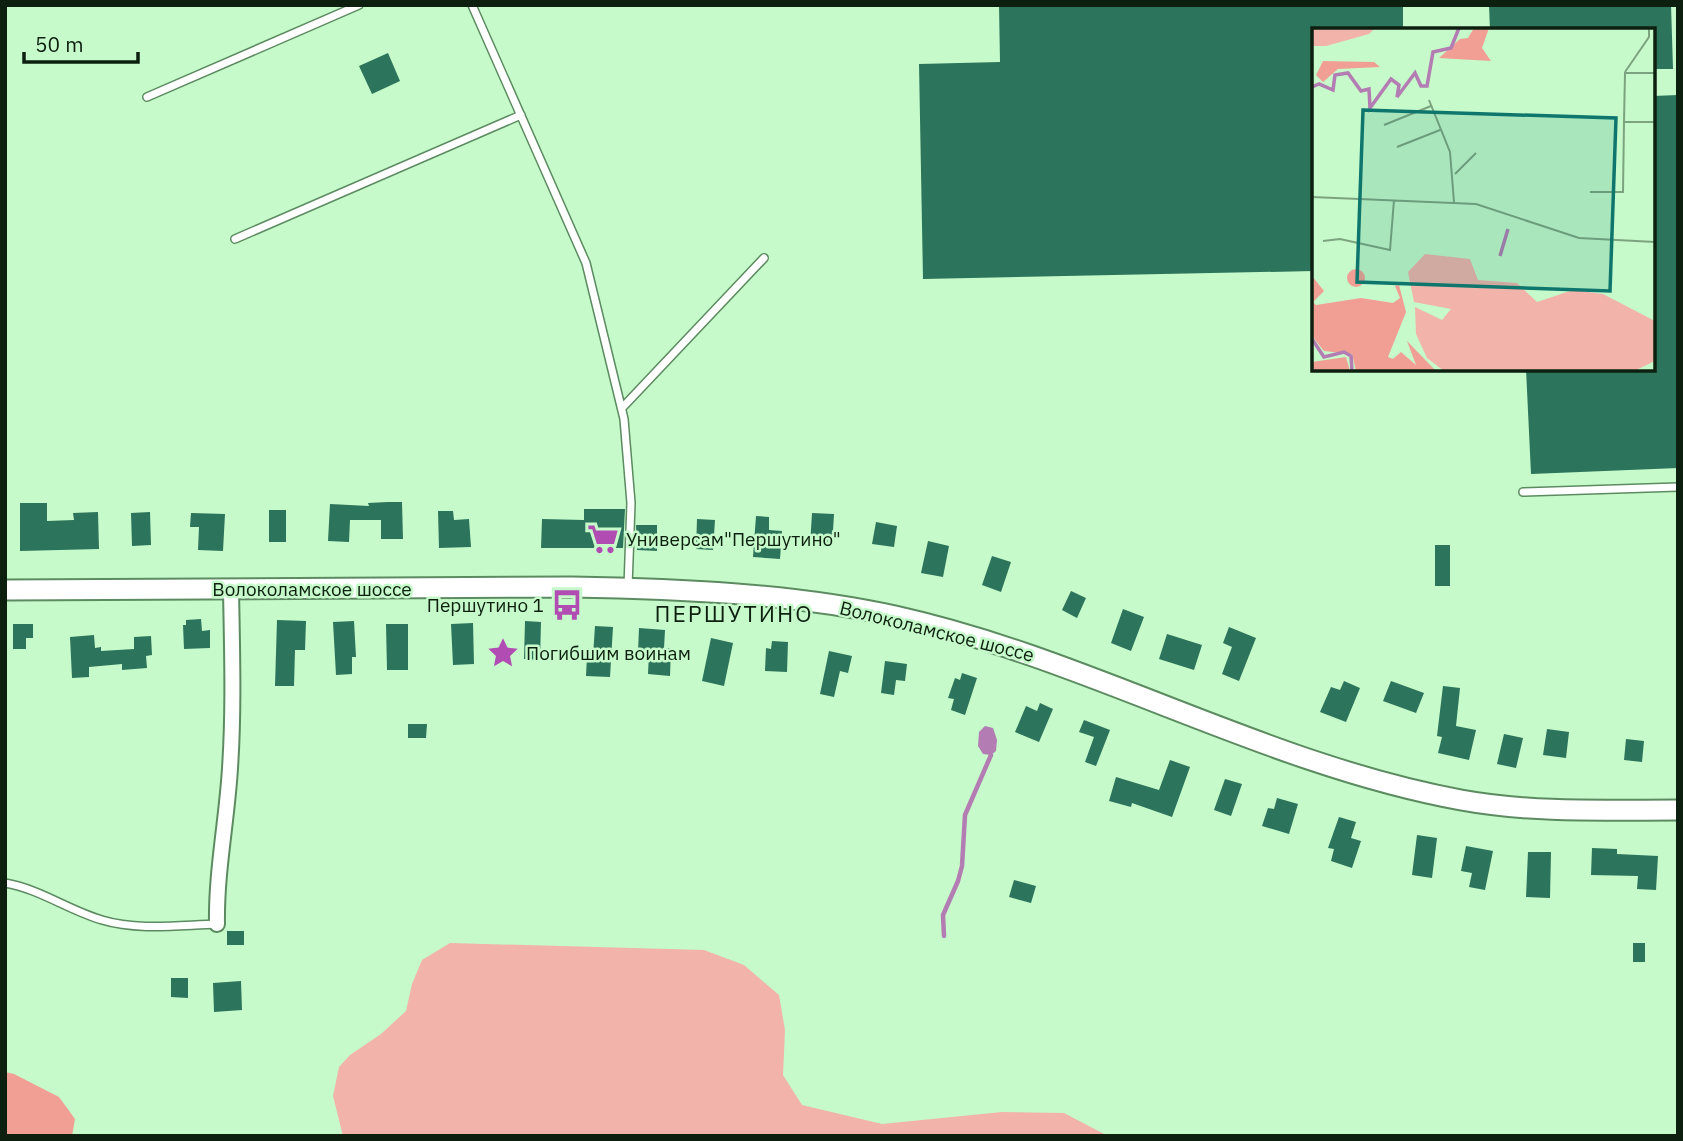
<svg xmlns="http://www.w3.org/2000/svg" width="1683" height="1141" font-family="'IBM Plex Sans',sans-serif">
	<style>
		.green { fill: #f2b3aa }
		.forest { fill: #f19f95 }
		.water { fill: #b37cb2 }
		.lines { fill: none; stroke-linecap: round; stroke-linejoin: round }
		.stream { stroke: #b37cb2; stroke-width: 4.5 }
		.building { fill: #2c745b }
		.lane-casing { stroke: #5c8b61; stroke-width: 10 }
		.street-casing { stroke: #5c8b61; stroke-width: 18 }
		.secondary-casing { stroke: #5c8b61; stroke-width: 23 }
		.lane { stroke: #fff; stroke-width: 7 }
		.street { stroke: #fff; stroke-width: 14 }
		.secondary { stroke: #fff; stroke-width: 19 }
		.labels { text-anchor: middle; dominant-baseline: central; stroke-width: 5; stroke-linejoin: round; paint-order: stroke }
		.poi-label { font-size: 19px; fill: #0d200f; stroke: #c6faca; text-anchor: start }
		.street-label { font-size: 19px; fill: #0d200f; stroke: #c6faca }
		.quarter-label { font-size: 23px; letter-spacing: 2px; fill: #0d200f; stroke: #c6faca }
		.inset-river { fill: none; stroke: #b37cb2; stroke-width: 3.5 }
		.inset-road { fill: none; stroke: #7ca37f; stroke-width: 2 }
		.view { fill: #0f766e; fill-opacity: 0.15; stroke: #0f766e; stroke-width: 3.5 }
		.inset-edge { fill: none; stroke: #0d200f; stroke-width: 3.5 }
	</style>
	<rect width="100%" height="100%" fill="#c6faca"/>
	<!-- green -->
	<path class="green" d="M450,943L704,950L744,965L779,995L785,1030L783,1075L802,1105L882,1124L1002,1112L1064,1113L1108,1136H343L333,1096L339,1067L350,1055L381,1034L406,1011L412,984L422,960Z"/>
	<!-- forest -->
	<path class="forest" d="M5,1072L14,1074L59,1097L75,1119L72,1136H5Z"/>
	<!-- water -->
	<path class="water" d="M985,726L993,728L997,740L996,751L991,755L983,754L978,746L979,732Z"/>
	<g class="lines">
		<!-- stream -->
		<path class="stream" d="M944,936L943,915L958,881L962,866L965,815L991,755"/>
	</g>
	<!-- building -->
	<path class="building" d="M999,5H1403V30H1314V271L923,279L919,64L1000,62Z
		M1489,5H1671L1673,69H1653V30H1490Z
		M388,53L400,81L372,94L359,66Z
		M1678,95V468L1531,474L1526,369H1653V96Z
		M388,502H402L403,539H381V520H350L349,542L328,541L330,504L369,506L368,503Z
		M20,503H47V521L74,520L73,513L98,512L99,549L20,551Z
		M584,509H625L623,548H541L542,519L584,520Z
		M269,510H286V542H269Z
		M438,511H453L454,520L469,519L471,547L439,548Z
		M150,512L151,545L132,546L131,513Z
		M191,513L225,514L223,551L198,550L199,527H190Z
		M812,513L834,514L832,547L810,546Z
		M756,516L769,517V530L782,531L780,559L753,557Z
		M697,519L715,520L713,550L696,549Z
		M876,522L897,526L894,547L872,544Z
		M636,525H657V551L637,550Z
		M928,541L949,546L943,577L921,573Z
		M1435,545H1450V586H1435Z
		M992,556L1011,562L1001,592L982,585Z
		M1071,591L1086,598L1077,618L1062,610Z
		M1123,609L1144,617L1131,651L1111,643Z
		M201,619L202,631L210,630V648L184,649L183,625H186V620Z
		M277,620L306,621L305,650H295L294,686H275Z
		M354,621L356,657H352V674L336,675L333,622Z
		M525,621L541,622L540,660L524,659Z
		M473,623L474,664L453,665L451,624Z
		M13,624H33V638H26V649H13Z
		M386,624H408V670H387Z
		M595,626L613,627L610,677L586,676L587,655L593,656Z
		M1229,627L1256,638L1239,681L1222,674L1232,647L1223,643Z
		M639,628L665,630L664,648H671L670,676L648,674L649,652H638Z
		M1167,634L1202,645L1194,670L1159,659Z
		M94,635L95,648L101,647V651L134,649V637L151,636L152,655L146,656L147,668L122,670V664L89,667V677L72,678L70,637Z
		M711,638L733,643L724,686L702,681Z
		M772,641L788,642L787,672L765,671L766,648L771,649Z
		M829,651L852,656L848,673L840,671L834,697L820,694Z
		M885,661L907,664L905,681L896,680L894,695L881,693Z
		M962,673L977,678L965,715L951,710L954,699L948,698L955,678L960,680Z
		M1344,681L1360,688L1346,722L1320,712L1331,687L1340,690Z
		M1391,681L1424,693L1416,713L1383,701Z
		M1443,686L1460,688L1456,726L1476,730L1469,760L1438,753L1442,737L1437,736Z
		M1040,703L1053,709L1039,742L1015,732L1026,706L1037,711Z
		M1084,720L1110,730L1096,766L1085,762L1094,737L1079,732Z
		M408,724H427L426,738H408Z
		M1547,729L1569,732L1566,758L1543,755Z
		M1504,734L1523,738L1516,768L1497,764Z
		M1626,739L1644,741L1642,762L1624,760Z
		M1170,760L1190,767L1172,817L1132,803L1131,807L1109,801L1116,777L1159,790Z
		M1225,779L1242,784L1231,816L1214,810Z
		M1277,798L1298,804L1289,834L1262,826L1268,808L1274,809Z
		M1339,817L1356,822L1351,838L1361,841L1352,868L1331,861L1334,849L1328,848Z
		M1417,835L1437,838L1432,878L1412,875Z
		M1466,846L1493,851L1485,890L1469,887L1472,873L1461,871Z
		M1592,848L1617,849V854L1658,856L1656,890L1637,889L1638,876L1591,875Z
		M1528,852H1551L1550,898L1526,897Z
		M1014,880L1036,886L1031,903L1009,897Z
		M227,931H244V945H227Z
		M1633,943H1645V962H1633Z
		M171,978H188V998L171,997Z
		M241,981L242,1010L214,1012L213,983Z"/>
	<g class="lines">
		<defs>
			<path id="lane" d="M472,5L586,263L624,419L631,503L628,587
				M147,97L359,5
				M235,239L521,115
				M622,408L764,258
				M1523,492L1678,487
				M5,883C40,889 68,910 102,920C138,931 180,925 217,924"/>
			<path id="street" d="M217,924C216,872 227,820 230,768C234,708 232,649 231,589"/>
			<path id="secondary" d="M5,590L571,587C679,589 789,593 895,616C1089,659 1265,764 1461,800C1532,813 1606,810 1678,810"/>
		</defs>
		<!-- lane casing -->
		<use href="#lane" class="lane-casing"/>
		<!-- street casing -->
		<use href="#street" class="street-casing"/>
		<!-- secondary casing -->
		<use href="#secondary" class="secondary-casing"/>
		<!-- lane -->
		<use href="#lane" class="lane"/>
		<!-- street -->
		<use href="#street" class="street"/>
		<!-- secondary -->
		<use href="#secondary" class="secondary"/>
	</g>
	<!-- icons -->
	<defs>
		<symbol id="supermarket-bare" viewBox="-9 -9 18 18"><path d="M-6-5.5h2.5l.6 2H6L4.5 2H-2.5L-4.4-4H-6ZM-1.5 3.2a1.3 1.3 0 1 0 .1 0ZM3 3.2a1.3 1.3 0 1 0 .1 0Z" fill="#b14cb2" stroke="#c6faca" stroke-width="2.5" paint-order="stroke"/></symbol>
		<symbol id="bus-bare" viewBox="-9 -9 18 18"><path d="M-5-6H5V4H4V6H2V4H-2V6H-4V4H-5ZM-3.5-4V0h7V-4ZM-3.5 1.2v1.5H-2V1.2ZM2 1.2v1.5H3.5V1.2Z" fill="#b14cb2" stroke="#c6faca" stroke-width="2.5" paint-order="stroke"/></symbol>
		<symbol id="sight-bare" viewBox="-9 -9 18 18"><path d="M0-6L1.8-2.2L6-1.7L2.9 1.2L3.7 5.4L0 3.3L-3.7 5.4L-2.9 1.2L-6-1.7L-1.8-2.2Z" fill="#b14cb2" stroke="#c6faca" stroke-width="2.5" paint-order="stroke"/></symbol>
	</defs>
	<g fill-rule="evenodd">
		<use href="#supermarket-bare" x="581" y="517" width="44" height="44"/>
		<use href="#bus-bare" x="545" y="583" width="44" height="44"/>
		<use href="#sight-bare" x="481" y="631" width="44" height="44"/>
	</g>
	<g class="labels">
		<!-- poi labels -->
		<g class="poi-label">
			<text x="626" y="539">Универсам"Першутино"</text>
			<text x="544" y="605" text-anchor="end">Першутино 1</text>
			<text x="526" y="653">Погибшим воинам</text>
		</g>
		<!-- street labels -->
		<g class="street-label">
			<text x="312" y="589">Волоколамское шоссе</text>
			<text transform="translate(937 631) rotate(14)">Волоколамское шоссе</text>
		</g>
		<!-- quarter labels -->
		<g class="quarter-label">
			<text x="734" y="613">ПЕРШУТИНО</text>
		</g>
	</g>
	<!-- overview -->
	<g transform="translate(1312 28)">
		<rect width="343" height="343" fill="#c6faca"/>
		<path d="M0,0H63L57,6L14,18H0ZM113,226L158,231L166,252L205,255L225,274L261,262L291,266L343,293V333L322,343H132L115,330L104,306L103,279L130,292L139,281L102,274L96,244Z" fill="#f2b3aa"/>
		<path d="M162,0H177L170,20L179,33L127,30L148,11L156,10ZM11,33L62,34L68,39L26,41L11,54L4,47ZM35 250a9 9 0 1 1 18 0a9 9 0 1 1-18 0ZM0,248L12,263L1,274L4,277L49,270L81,275L88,270L83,258L87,257L94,284L76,329L81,331L89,324L104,337L95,313L124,343H44L40,326L12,323L0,308ZM34,329L38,343H0V334Z" fill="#f19f95"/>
		<path class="inset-river" d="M0,59L7,56L21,62L23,47L36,45L49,63L57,61L58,80L79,51L87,57L85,69L103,45L109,58H115L121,24L139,20L147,0M188,228L196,201M0,311L12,329L32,324L39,328L40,343"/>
		<path class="inset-road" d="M313,44L337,9V0M343,45H313L312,94H343M117,72L138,124L142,174M72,97L119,78M85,119L128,102M143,146L164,125M278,164H311L312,94M0,169L164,176L267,210L343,214M11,213L28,211L78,222L82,172"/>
		<path class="view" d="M51,82L304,90L298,263L45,254Z"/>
		<rect width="343" height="343" class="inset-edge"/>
	</g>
	<!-- border -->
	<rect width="1683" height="1141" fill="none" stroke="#0d200f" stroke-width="14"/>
	<!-- scale -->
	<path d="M24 52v10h114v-10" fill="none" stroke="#0d200f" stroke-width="3.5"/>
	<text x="35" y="52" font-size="21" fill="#0d200f" stroke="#c6faca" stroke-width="5" paint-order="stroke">50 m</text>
</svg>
